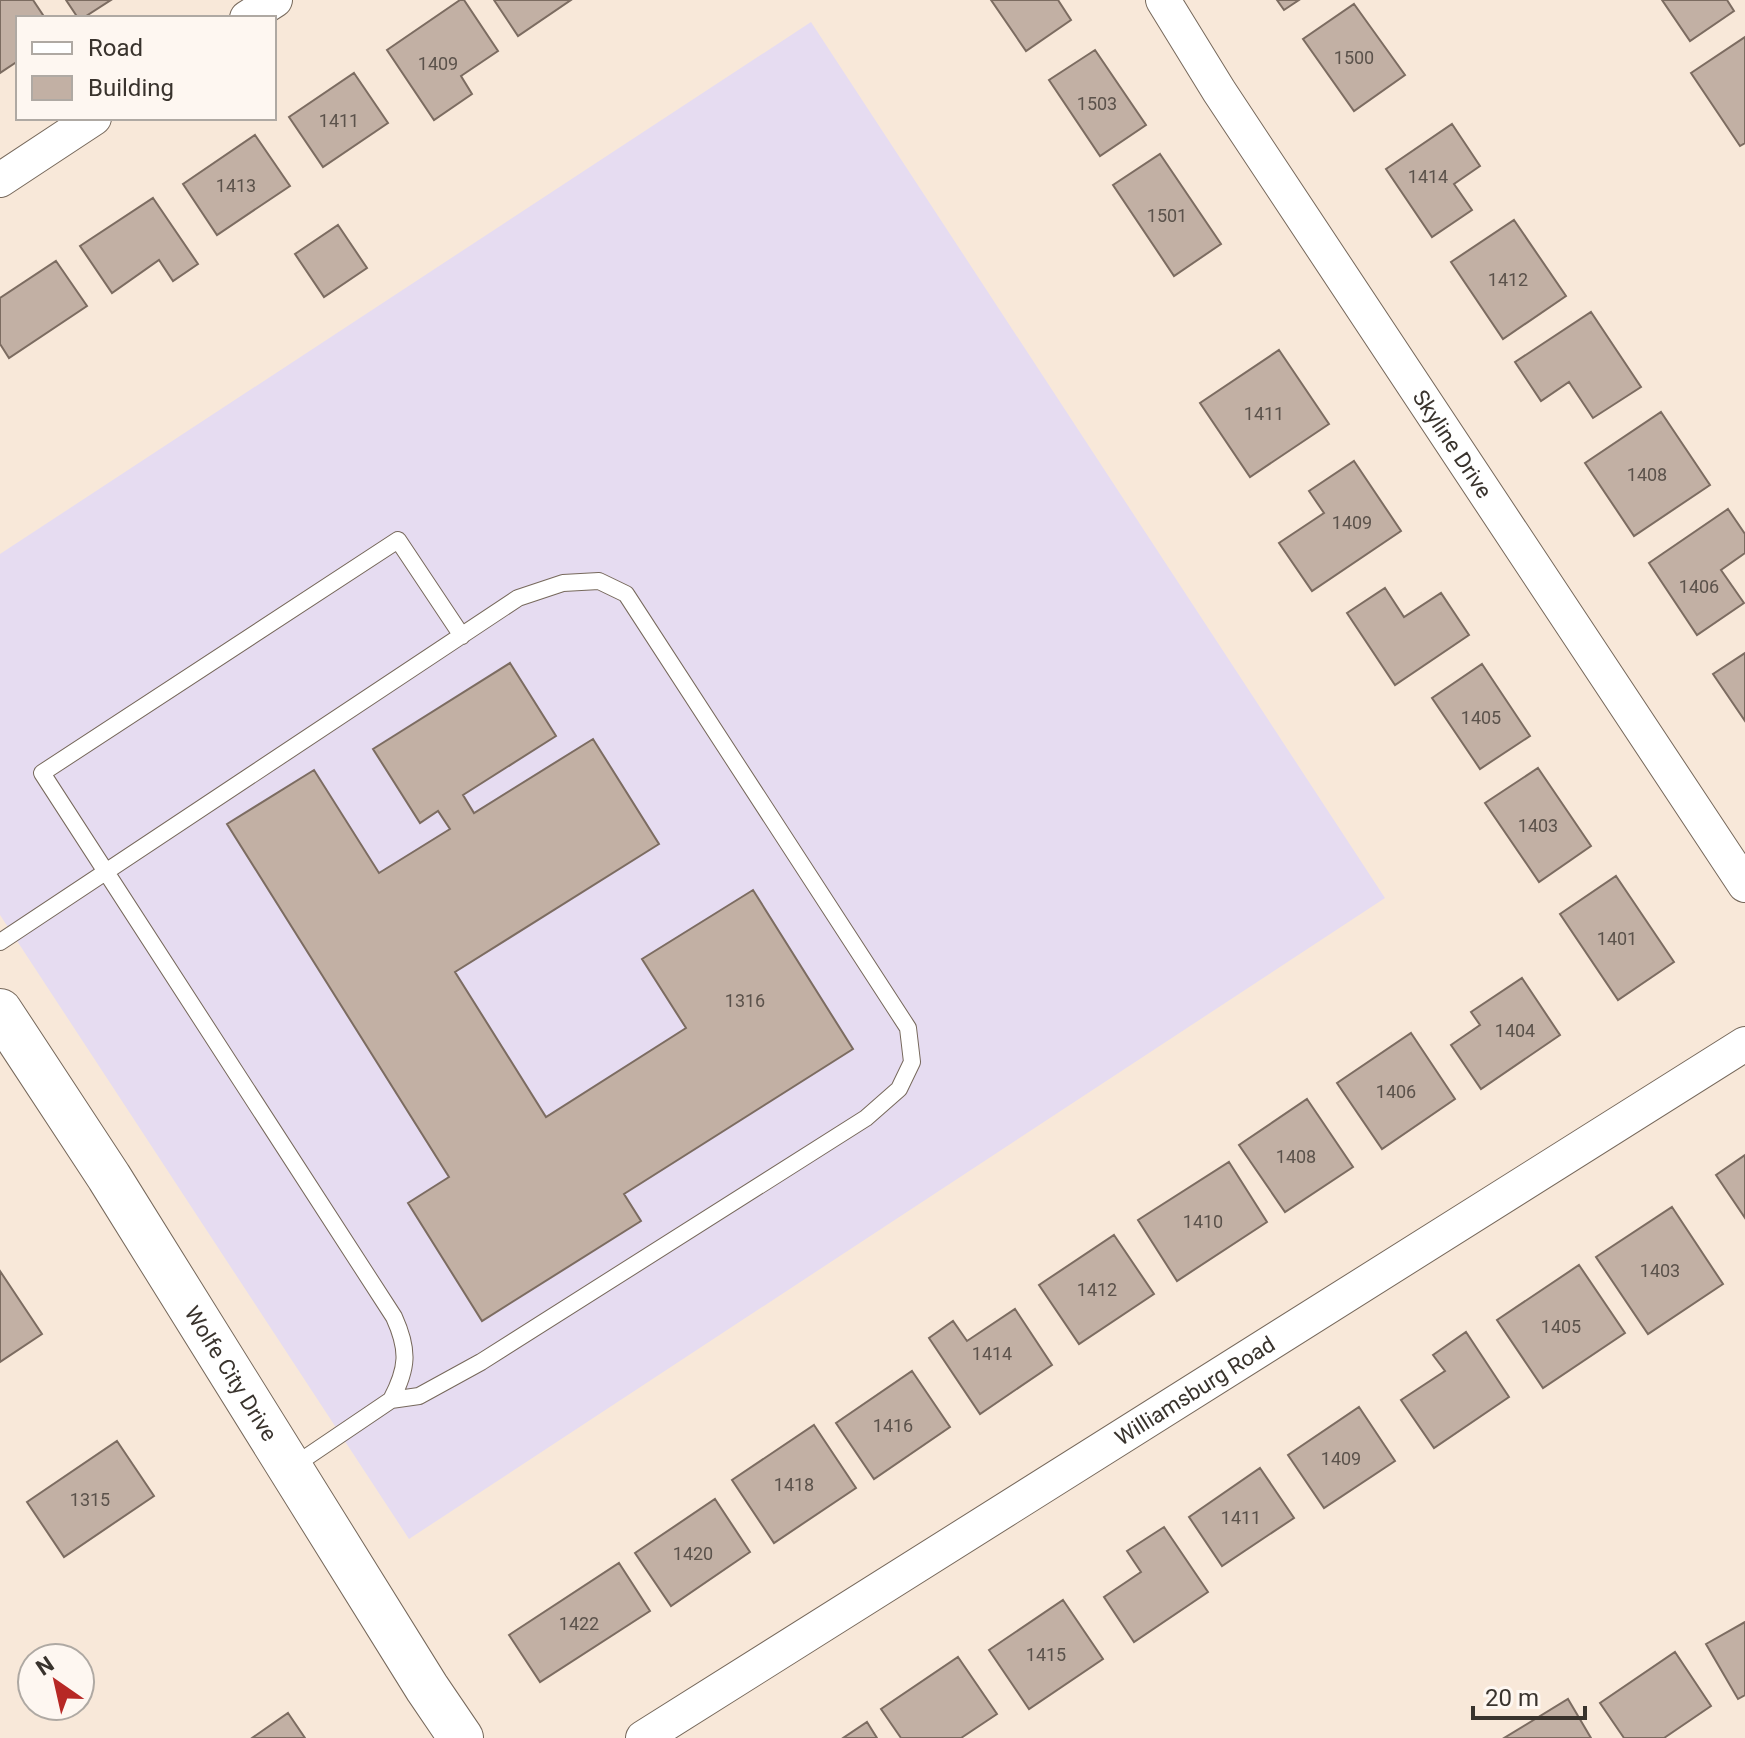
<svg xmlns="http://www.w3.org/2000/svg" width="1745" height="1738" font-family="Roboto,sans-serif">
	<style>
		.education { fill: #e6dcf1 }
		.building { fill: #c2b0a4; stroke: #7c6c61; stroke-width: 2 }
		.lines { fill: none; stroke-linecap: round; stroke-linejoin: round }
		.lane-casing { stroke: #76685b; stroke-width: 18 }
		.street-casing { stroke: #76685b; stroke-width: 36 }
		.secondary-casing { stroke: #76685b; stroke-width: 46 }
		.lane { stroke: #fff; stroke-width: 16 }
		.street { stroke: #fff; stroke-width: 34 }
		.secondary { stroke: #fff; stroke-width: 44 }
		.labels { text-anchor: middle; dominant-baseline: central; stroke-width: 7; stroke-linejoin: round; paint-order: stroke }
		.number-label { font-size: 18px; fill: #5b524b }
		.street-label { font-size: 22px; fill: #39332d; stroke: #fef7f1 }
	</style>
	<rect width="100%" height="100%" fill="#f8e8d9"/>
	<!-- education -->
	<path class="education" d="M811,22L1385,898L409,1539L0,915V554Z"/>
	<!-- building -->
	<path class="building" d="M0,0H33L45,18H18V61L0,73Z
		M66,0H111L83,18H78Z
		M460,0H464L498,51L461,76L472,94L434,120L387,50Z
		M494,0H571L518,36Z
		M991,0H1058L1071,20L1026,51Z
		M1277,0H1299L1284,10Z
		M1662,0H1727L1734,11L1690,41Z
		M1354,4L1405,75L1354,111L1303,39Z
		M1745,37V143L1740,146L1691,73Z
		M1095,50L1146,125L1100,156L1049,80Z
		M354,73L388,123L323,167L289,117Z
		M1452,124L1480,166L1454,184L1472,210L1432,237L1386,169Z
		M255,135L290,186L217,235L183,184Z
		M1160,154L1221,244L1174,276L1113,185Z
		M153,198L198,264L173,281L159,260L112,293L80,246Z
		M1514,220L1566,296L1503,339L1451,262Z
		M338,225L367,268L324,297L295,254Z
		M56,261L87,306L9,358L0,344V298Z
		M1591,312L1641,387L1593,418L1569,382L1541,401L1515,362Z
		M1279,350L1329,424L1250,477L1200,403Z
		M1661,412L1710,485L1634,536L1585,463Z
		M1354,461L1401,531L1312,591L1279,543L1324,513L1309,491Z
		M1728,509L1745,534V553L1721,570L1744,603L1697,635L1649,563Z
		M1385,588L1404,617L1441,593L1469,635L1395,685L1347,613Z
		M1745,653V721L1713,674Z
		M510,663L556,736L463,795L474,813L593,739L659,844L455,972L546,1117L686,1028L642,959L753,890L853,1049L624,1194L641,1221L482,1321L408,1203L449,1177L227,824L314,770L379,873L450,829L438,811L420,823L373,749Z
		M1482,664L1530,736L1480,769L1432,698Z
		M1538,768L1591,846L1539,882L1485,803Z
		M1616,876L1674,962L1618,1000L1560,914Z
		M1522,978L1560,1035L1481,1089L1451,1045L1480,1025L1471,1012Z
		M1411,1033L1455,1099L1382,1149L1337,1083Z
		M1307,1099L1353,1167L1285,1212L1239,1145Z
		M1745,1155V1218L1716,1175Z
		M1229,1162L1267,1222L1177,1281L1138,1220Z
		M1672,1207L1723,1284L1648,1334L1596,1257Z
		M1114,1235L1154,1294L1079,1344L1039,1285Z
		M1579,1265L1625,1333L1543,1388L1497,1320Z
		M0,1271L42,1334L0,1362Z
		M1015,1309L1052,1365L980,1414L929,1338L953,1321L967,1341Z
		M1466,1332L1509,1397L1434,1448L1401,1400L1445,1371L1433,1355Z
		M912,1371L950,1427L874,1479L836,1423Z
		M1359,1407L1395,1461L1324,1508L1288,1455Z
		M814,1425L856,1488L774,1543L732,1480Z
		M117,1441L154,1496L64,1557L27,1502Z
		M1260,1468L1294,1518L1222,1566L1189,1517Z
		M715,1499L750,1552L671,1606L635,1553Z
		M1164,1527L1208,1592L1134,1642L1104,1597L1141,1572L1127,1551Z
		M619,1563L650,1611L540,1682L509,1635Z
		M1063,1600L1103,1659L1029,1709L989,1650Z
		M1745,1622V1695L1738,1699L1706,1644Z
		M1675,1652L1711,1706L1664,1738H1624L1600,1703Z
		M958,1657L997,1714L961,1738H901L881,1709Z
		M1568,1699L1591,1738H1504Z
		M288,1713L305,1738H252Z
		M867,1722L877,1738H843Z"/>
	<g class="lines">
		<defs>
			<path id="lane" d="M0,942L518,598L563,583L599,581L626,594L908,1028L912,1062L899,1089L866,1118L481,1362L419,1396L391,1400L292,1467
				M391,1400C408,1368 409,1350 394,1317L42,773L398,540L462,636"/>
			<g id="street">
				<path id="s1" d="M1163,0L1219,91L1745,885"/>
				<path d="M247,18L275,0"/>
				<path d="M0,180L94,118"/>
				<path id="s2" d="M643,1738L1745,1044"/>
			</g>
			<g id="secondary">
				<path id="s3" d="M0,1011L109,1177L427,1688L461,1738"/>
			</g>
		</defs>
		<!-- lane casing -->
		<use href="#lane" class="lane-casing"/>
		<!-- street casing -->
		<use href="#street" class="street-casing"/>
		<!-- secondary casing -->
		<use href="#secondary" class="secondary-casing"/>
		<!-- lane -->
		<use href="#lane" class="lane"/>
		<!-- street -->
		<use href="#street" class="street"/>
		<!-- secondary -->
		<use href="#secondary" class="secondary"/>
	</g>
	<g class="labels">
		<!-- number labels -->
		<g class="number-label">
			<text x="1354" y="57">1500</text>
			<text x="438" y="63">1409</text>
			<text x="1097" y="103">1503</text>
			<text x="339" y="120">1411</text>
			<text x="1428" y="176">1414</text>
			<text x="236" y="185">1413</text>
			<text x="1167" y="215">1501</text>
			<text x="1508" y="279">1412</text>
			<text x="1264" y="413">1411</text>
			<text x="1647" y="474">1408</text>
			<text x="1352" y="522">1409</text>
			<text x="1699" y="586">1406</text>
			<text x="1481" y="717">1405</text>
			<text x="1538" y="825">1403</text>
			<text x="1617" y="938">1401</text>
			<text x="745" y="1000">1316</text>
			<text x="1515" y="1030">1404</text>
			<text x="1396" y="1091">1406</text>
			<text x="1296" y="1156">1408</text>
			<text x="1203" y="1221">1410</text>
			<text x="1660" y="1270">1403</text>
			<text x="1097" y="1289">1412</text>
			<text x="1561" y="1326">1405</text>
			<text x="992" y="1353">1414</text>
			<text x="893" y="1425">1416</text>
			<text x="1341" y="1458">1409</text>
			<text x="794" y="1484">1418</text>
			<text x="90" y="1499">1315</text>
			<text x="1241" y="1517">1411</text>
			<text x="693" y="1553">1420</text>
			<text x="579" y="1623">1422</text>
			<text x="1046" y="1654">1415</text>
		</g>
		<!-- street labels -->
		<g class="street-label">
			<text stroke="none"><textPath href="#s1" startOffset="530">Skyline Drive</textPath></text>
			<text stroke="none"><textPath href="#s3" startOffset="430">Wolfe City Drive</textPath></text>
			<text stroke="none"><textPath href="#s2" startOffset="652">Williamsburg Road</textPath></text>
		</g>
	</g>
	<!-- legend -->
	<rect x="16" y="16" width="260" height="104" fill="#fef7f1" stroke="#afa9a3" stroke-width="2"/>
	<rect x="32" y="42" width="40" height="12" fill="#ffffff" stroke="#afa9a3" stroke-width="2"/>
	<text x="88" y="56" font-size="24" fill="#39332d">Road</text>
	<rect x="32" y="76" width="40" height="24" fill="#c2b0a4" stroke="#afa9a3" stroke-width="2"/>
	<text x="88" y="96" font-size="24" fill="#39332d">Building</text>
	<!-- north arrow -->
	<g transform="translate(56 1682) rotate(326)"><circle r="38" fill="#fef7f1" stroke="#afa9a3" stroke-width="2"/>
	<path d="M0-6L14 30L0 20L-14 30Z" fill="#b72825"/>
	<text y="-12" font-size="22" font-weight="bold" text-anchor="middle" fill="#39332d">N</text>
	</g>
	<!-- scale -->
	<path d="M1473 1706v12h112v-12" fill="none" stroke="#39332d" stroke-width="4"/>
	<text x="1485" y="1706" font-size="24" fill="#39332d" stroke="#fef7f1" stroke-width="6" paint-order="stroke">20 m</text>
</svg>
